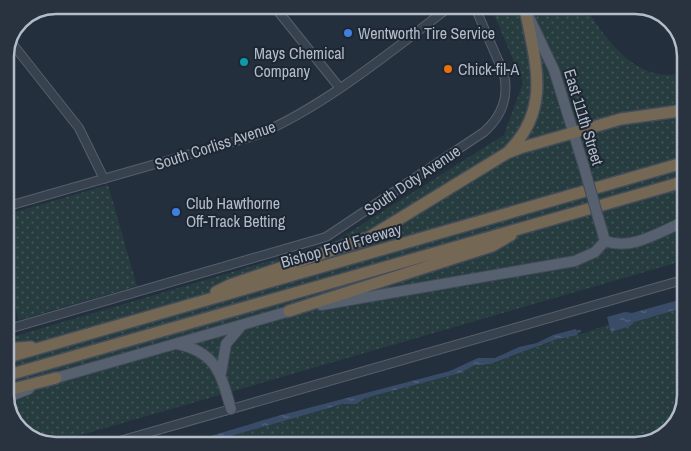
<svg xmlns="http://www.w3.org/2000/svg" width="691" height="451" font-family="'Archivo Narrow',sans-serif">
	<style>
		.grass { fill: url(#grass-dots) }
		.water { fill: url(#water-ripples) }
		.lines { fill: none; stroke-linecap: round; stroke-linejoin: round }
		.stream { stroke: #394c67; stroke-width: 2.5 }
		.minor-casing { stroke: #565f6c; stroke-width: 10 }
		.major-casing { stroke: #414a57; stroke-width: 12 }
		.highway-casing { stroke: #434c59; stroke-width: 14 }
		.minor { stroke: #38414e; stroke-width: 8 }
		.major { stroke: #56606e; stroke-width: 10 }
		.highway { stroke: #746855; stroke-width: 11 }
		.major-bridge-casing { stroke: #414a57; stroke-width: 12; stroke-linecap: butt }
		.major-bridge { stroke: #56606e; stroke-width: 10 }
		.shop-dot { fill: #3f7fe0; stroke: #1d2633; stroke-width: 2 }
		.culture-dot { fill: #0f9aa8; stroke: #1d2633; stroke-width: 2 }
		.food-dot { fill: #e8710a; stroke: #1d2633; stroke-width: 2 }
		.labels { text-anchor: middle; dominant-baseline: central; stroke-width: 4; stroke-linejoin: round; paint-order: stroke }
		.poi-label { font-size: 16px; fill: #b4bcc9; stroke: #1d2633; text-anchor: start }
		.street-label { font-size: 16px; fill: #b4bcc9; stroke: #1d2633 }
		.rim { fill: none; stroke: #b4bcc9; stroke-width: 2.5 }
	</style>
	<defs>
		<pattern id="grass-dots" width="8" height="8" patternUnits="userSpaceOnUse" patternTransform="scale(1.25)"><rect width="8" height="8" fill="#263c3f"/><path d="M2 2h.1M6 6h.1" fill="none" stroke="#435659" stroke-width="1.8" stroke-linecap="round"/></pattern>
		<pattern id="water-ripples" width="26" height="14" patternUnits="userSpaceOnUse" patternTransform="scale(1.25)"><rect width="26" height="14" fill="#394c67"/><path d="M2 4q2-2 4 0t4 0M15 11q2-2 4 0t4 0" fill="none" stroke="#53647b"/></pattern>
	</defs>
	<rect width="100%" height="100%" fill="#242f3e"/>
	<!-- grass -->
	<path class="grass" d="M490,5H584C606,40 638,87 686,72V260L50,444L27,437L5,398V339L334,242L504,135L523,83Z
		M108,185L137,286L19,320L5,274V215Z
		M686,298V395L677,424L635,446H196L344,404L356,403L365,398L460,373L475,364L510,357L557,339L578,335Z"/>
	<!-- water -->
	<path class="water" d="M686,298V307L634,322L630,326L611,332L607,317L625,312L632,313Z
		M576,329L578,335L557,339L490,364L475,365L460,373L365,398L356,404H343L196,446H177L274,417L450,371L478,358H495L519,347L537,343L553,335Z"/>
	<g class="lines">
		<!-- stream -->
		<path class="stream" d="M574,333L580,331"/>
		<defs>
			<path id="minor" d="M273,5L339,87
				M11,42L79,128L104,179
				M5,207L257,135C324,107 394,49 452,5
				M5,330L326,237L484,132C502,116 509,98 504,74L474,5
				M102,446L686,279"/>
			<path id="major" d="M528,15L554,70L584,167
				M598,217L605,241
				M605,241C633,251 660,231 686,221
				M321,305L575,261L595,252L605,241
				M177,344C217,352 221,375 231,409
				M221,373L226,344L242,325
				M49,380L297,309
				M5,398L29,389"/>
			<path id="highway" d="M509,151C552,107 535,62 525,8
				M216,292L230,285L368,238L507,153L520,148L621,119L686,110
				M289,311L492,246L511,235
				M5,349L31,347
				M5,358L686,162
				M5,376L686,181
				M5,391L56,378"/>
		</defs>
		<!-- minor casing -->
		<use href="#minor" class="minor-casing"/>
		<!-- major casing -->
		<use href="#major" class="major-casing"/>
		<!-- highway casing -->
		<use href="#highway" class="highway-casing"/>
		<!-- minor -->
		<use href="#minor" class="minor"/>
		<!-- major -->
		<use href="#major" class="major"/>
		<!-- highway -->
		<use href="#highway" class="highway"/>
		<defs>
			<path id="major-bridge" d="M584,167L598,217"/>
		</defs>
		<!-- major-bridge casing -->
		<use href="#major-bridge" class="major-bridge-casing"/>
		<!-- major-bridge -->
		<use href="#major-bridge" class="major-bridge"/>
	</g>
	<!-- markers -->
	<g class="shop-dot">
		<circle cx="348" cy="33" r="5"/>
		<circle cx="176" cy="212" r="5"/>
	</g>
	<circle class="culture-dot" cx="244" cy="62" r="5"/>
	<circle class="food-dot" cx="448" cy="69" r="5"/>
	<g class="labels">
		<!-- poi labels -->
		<g class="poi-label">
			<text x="358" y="33">Wentworth Tire Service</text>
			<text x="254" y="53">Mays Chemical<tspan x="254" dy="18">Company</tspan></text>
			<text x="458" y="69">Chick-fil-A</text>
			<text x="186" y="203">Club Hawthorne<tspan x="186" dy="18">Off-Track Betting</tspan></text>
		</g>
		<!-- street labels -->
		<g class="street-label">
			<text transform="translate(584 117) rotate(73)">East 111th Street</text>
			<text transform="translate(215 145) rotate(-18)">South Corliss Avenue</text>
			<text transform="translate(412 180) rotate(-34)">South Doty Avenue</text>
			<text transform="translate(341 245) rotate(-16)">Bishop Ford Freeway</text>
		</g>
	</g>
	<!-- crop -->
	<path d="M0 0H691V451H0ZM56 14H635A42 42 0 0 1 677 56V395A42 42 0 0 1 635 437H56A42 42 0 0 1 14 395V56A42 42 0 0 1 56 14Z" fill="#29323f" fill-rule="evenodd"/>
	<path class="rim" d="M56 14H635A42 42 0 0 1 677 56V395A42 42 0 0 1 635 437H56A42 42 0 0 1 14 395V56A42 42 0 0 1 56 14Z"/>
</svg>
